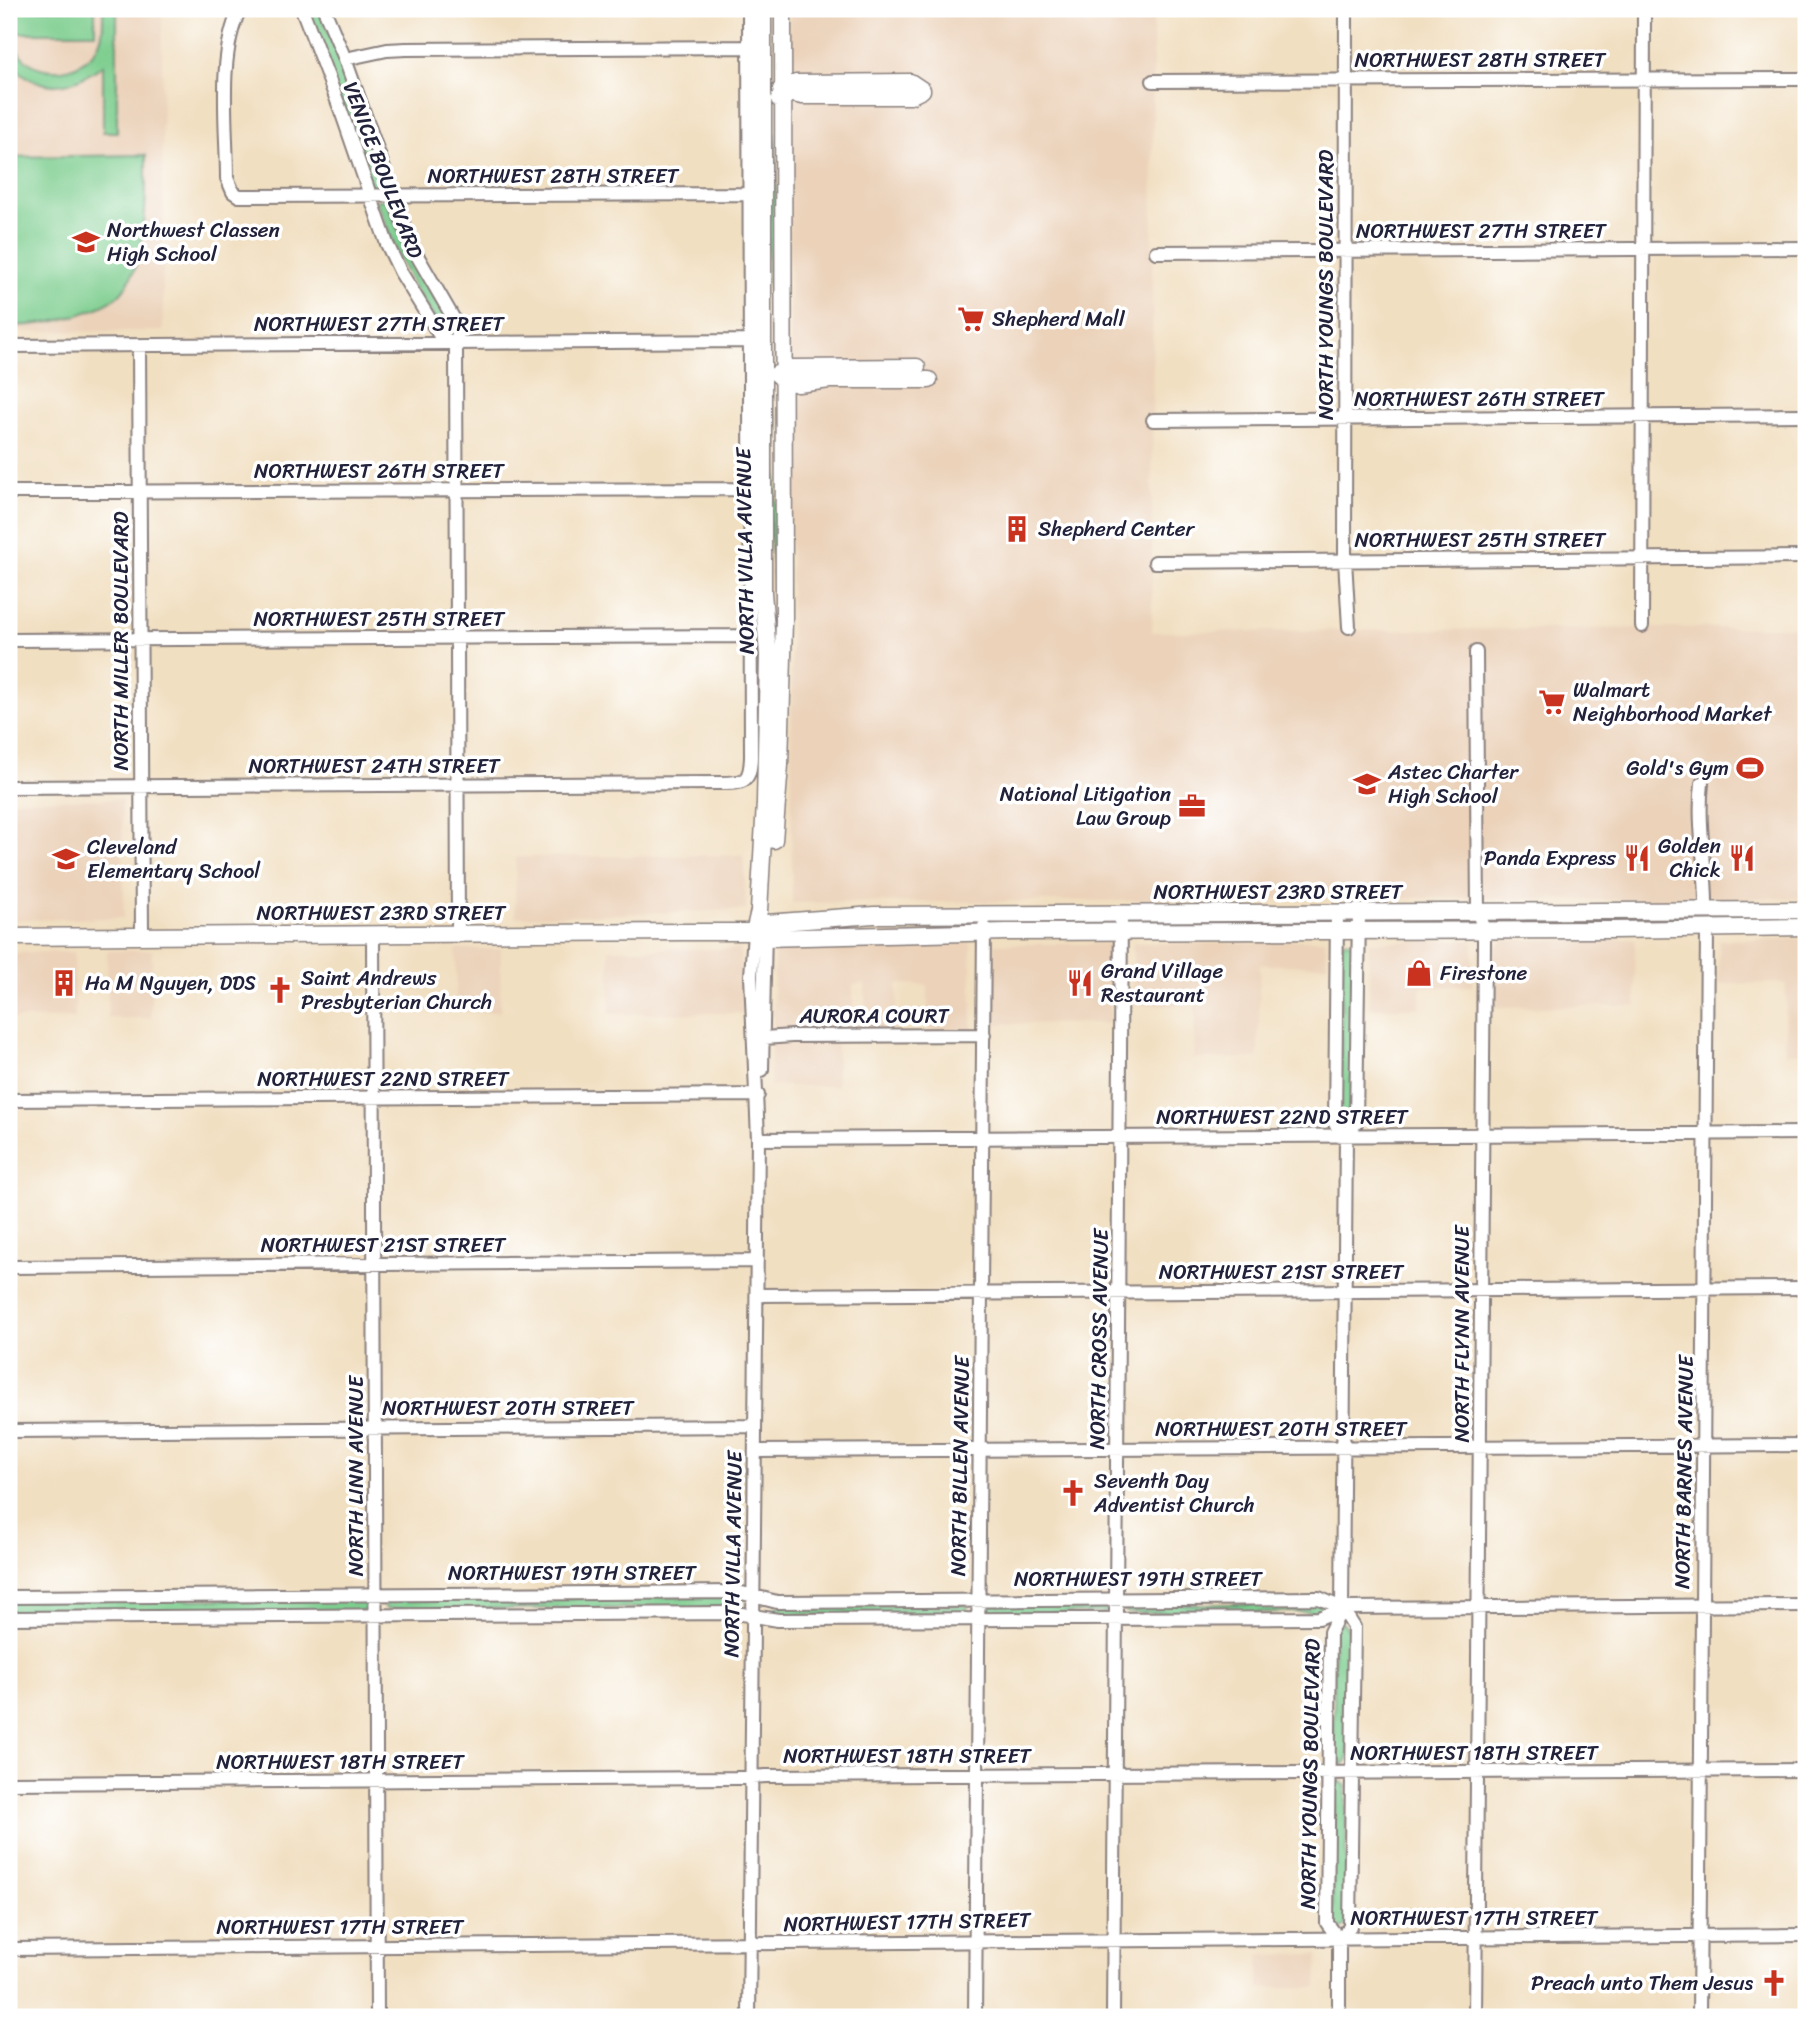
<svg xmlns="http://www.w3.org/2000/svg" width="1815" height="2026" font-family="Sriracha,sans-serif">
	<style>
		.built { fill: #ebd2b9 }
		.green { fill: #7dcd8e; stroke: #507864; stroke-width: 2 }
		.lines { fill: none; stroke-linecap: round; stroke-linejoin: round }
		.minor-casing { stroke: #8a807e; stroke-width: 16 }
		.major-casing { stroke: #8a807e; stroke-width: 19 }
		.minor { stroke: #fff; stroke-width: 12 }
		.major { stroke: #fff; stroke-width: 16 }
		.labels { text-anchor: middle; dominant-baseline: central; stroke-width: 7; stroke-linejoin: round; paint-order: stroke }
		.street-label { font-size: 21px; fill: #22223b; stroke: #fff }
		.poi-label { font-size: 21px; fill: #22223b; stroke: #fff; text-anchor: start }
	</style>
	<rect width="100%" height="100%" fill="#fff"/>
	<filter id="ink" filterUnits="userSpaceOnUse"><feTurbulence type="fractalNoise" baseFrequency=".0143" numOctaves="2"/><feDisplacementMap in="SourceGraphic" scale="14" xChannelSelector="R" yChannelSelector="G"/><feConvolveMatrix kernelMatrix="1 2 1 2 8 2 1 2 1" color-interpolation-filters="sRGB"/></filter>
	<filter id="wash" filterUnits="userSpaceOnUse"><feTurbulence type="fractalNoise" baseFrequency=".00686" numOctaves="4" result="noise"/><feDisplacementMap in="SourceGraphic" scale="28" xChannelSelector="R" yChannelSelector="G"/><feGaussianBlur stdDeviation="1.57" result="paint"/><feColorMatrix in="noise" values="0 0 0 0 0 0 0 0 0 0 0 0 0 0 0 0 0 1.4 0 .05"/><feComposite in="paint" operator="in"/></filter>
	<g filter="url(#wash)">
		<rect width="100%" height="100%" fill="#f1dfc1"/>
		<!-- built -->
		<path class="built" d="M9,9H162L163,331L9,332Z
			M789,9H1153L1152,632L1806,627V898L1591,900L1465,898L792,903Z
			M122,799L124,918L9,920V800Z
			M743,855L746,910L515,917L516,857Z
			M1635,939L1636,1006L1494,1007V949L1504,940Z
			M1806,939V1053H1785L1786,983L1719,984V940Z
			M1260,940H1325L1327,965H1260L1258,1058L1194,1059L1195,1005H1133V943H1260Z
			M1473,940V986L1421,987L1420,1008H1369V942Z
			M971,943L972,1030L928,1031V985L897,984L896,1030L866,1031L865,984H861L853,985V1031L773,1032L774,948L816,944Z
			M995,944H1111V1023L992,1024Z
			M456,949H501L500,1012L456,1011Z
			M609,949H740L744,1013L610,1014Z
			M152,950L151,1018H108L107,951Z
			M74,952L75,1018L9,1019V953Z
			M771,1044H837V1086H770Z
			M1318,1954L1317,1987L1259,1988V1955Z"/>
		<!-- green -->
		<path class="green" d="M9,9C14,21 9,40 20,54C42,81 88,73 100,41C104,31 103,19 103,9H117V132H103V65C70,89 43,94 11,65L9,98Z
			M17,9H95V33H17Z
			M305,9H319L341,60L385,192H376L371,187Z
			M776,133V360L768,276V224Z
			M146,155C146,195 149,274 113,300C103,307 90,311 78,315C57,322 32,326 9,326V157Z
			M376,200H386L406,248L453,329L449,336C414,298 394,247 376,200Z
			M776,415V598L770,534L769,486Z
			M1346,940L1353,945L1352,1127H1339L1342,943Z
			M737,1596L744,1602L742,1608L386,1609L384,1605L387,1600Z
			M363,1599L366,1606L363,1611L9,1614V1600Z
			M1319,1603L1323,1605L1321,1612L1128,1613L1123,1609L1125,1605Z
			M966,1605L968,1608L966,1613L775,1615L773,1610L777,1606Z
			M988,1605H1109V1607L1105,1613H991L987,1610Z
			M1342,1622L1349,1629L1348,1760L1341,1766L1334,1759V1632L1337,1625Z
			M1340,1781L1346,1786V1925L1339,1931L1332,1925L1334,1786Z"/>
	</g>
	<g filter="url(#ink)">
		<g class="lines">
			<defs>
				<path id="minor" d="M240,9C217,55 227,127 227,178L233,192L239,196L749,194
					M302,9L341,111L387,244L400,271L440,336L452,342
					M324,9L345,59L411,245L459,328L456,343L458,934
					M1346,9L1345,560L1349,627
					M345,59L387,50L406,49L749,47
					M1153,81L1806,79
					M1156,252L1806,248
					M139,345L142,936
					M9,346L750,341
					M1153,420L1806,415
					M9,492L750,489
					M1155,562L1806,557
					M1642,626L1644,9
					M9,640L750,636
					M1702,783C1697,826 1707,868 1706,911
					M9,787L720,783C744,783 750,783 751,757L749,9
					M1337,912L1335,1124L1346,1135
					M373,934L377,2017
					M764,1038L792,1036L984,1035
					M762,1070L765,930
					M9,1100L758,1095
					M758,1139L1806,1133
					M9,1267L757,1261
					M757,1295L1806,1288
					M9,1431L755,1426
					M755,1451L1806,1445
					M9,1597L738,1592L777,1602L1319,1598L1342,1608
					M9,1618L736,1613L778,1620L1319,1618L1342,1608L1806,1605
					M9,1783L736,1778L766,1776L1806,1770
					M1339,1939L1350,1927L1354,1627L1342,1608
					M9,1949L1806,1935
					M749,2017L758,1139L751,976L754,932
					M975,2017L984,926
					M1113,2017L1121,913
					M1339,2017V1939L1327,1923L1330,1632L1342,1608L1346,1135L1356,1123L1359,912
					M1475,2017L1484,944V930L1478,913L1476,652
					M1699,2017L1707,928"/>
				<path id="major" d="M781,89L783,92L802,96H910L922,90
					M779,99L783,92L796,83L910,82L922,90
					M777,374L784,380L798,384L830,380H929
					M783,382L793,368L917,367
					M774,840L780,765L784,620L783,9
					M754,932L766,923L874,915L1806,910
					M754,932L759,911L765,803L768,655L763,592V9
					M9,937L683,932H754L764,938L1007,932L1614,930L1806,927"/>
			</defs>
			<!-- minor casing -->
			<use href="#minor" class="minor-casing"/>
			<!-- major casing -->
			<use href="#major" class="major-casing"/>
			<!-- minor -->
			<use href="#minor" class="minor"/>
			<!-- major -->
			<use href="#major" class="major"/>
		</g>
	</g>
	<!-- icons -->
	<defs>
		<symbol id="school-bare" viewBox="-9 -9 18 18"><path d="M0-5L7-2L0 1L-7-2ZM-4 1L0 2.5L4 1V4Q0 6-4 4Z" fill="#c8321e" stroke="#fff" stroke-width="2.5" paint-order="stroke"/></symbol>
		<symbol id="supermarket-bare" viewBox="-9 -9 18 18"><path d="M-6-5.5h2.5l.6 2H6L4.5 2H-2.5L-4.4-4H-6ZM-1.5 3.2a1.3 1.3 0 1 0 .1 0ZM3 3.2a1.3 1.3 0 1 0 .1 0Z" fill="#c8321e" stroke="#fff" stroke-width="2.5" paint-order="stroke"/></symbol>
		<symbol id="building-bare" viewBox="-9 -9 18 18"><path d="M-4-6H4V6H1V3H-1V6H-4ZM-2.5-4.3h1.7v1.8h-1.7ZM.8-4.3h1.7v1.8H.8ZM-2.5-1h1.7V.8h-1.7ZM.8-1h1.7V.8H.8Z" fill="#c8321e" stroke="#fff" stroke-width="2.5" paint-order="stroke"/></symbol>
		<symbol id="stadium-bare" viewBox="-9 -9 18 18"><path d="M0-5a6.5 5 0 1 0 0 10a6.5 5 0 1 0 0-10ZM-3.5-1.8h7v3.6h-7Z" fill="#c8321e" stroke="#fff" stroke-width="2.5" paint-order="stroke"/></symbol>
		<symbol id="office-bare" viewBox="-9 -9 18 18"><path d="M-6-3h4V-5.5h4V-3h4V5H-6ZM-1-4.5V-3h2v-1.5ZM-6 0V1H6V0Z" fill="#c8321e" stroke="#fff" stroke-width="2.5" paint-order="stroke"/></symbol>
		<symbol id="restaurant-bare" viewBox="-9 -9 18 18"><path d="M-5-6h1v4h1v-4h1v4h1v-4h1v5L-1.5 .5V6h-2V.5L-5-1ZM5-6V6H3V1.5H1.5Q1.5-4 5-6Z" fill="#c8321e" stroke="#fff" stroke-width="2.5" paint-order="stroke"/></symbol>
		<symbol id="shop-bare" viewBox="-9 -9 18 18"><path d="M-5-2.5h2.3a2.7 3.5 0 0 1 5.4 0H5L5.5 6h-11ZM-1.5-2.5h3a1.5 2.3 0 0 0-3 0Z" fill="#c8321e" stroke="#fff" stroke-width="2.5" paint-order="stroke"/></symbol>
		<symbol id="church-bare" viewBox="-9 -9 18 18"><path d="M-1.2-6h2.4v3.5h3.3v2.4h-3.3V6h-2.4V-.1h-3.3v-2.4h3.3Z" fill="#c8321e" stroke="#fff" stroke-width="2.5" paint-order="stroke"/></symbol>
	</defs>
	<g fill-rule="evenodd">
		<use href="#school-bare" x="67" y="223" width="38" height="38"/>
		<use href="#supermarket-bare" x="952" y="300" width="38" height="38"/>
		<use href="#building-bare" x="998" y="510" width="38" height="38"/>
		<use href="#supermarket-bare" x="1533" y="683" width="38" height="38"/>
		<use href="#stadium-bare" x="1731" y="749" width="38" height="38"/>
		<use href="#school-bare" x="1348" y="765" width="38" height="38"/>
		<use href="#office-bare" x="1173" y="787" width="38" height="38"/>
		<use href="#restaurant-bare" x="1618" y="839" width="38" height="38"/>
		<use href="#restaurant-bare" x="1723" y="839" width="38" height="38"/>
		<use href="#school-bare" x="47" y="840" width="38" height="38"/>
		<use href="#shop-bare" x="1400" y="954" width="38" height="38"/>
		<use href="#building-bare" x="45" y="964" width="38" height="38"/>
		<use href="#restaurant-bare" x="1061" y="964" width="38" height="38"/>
		<use href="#church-bare" x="261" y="971" width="38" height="38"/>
		<use href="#church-bare" x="1054" y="1474" width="38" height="38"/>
		<use href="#church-bare" x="1755" y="1964" width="38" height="38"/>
	</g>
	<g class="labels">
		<!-- street labels -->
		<g class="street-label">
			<text x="1480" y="60">NORTHWEST 28TH STREET</text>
			<text transform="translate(383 170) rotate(69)">VENICE BOULEVARD</text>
			<text x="553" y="176">NORTHWEST 28TH STREET</text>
			<text x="1481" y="231">NORTHWEST 27TH STREET</text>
			<text transform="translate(1326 285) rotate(-90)">NORTH YOUNGS BOULEVARD</text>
			<text x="379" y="324">NORTHWEST 27TH STREET</text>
			<text x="1479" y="399">NORTHWEST 26TH STREET</text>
			<text x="379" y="471">NORTHWEST 26TH STREET</text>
			<text x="1480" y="540">NORTHWEST 25TH STREET</text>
			<text transform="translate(745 551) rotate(-91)">NORTH VILLA AVENUE</text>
			<text x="379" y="619">NORTHWEST 25TH STREET</text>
			<text transform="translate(121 641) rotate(-90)">NORTH MILLER BOULEVARD</text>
			<text x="374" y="766">NORTHWEST 24TH STREET</text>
			<text x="1278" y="892">NORTHWEST 23RD STREET</text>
			<text x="381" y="913">NORTHWEST 23RD STREET</text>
			<text x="874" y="1016">AURORA COURT</text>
			<text x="383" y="1079">NORTHWEST 22ND STREET</text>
			<text x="1282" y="1117">NORTHWEST 22ND STREET</text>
			<text x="383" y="1245">NORTHWEST 21ST STREET</text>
			<text x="1281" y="1272">NORTHWEST 21ST STREET</text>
			<text transform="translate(1462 1334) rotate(-90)">NORTH FLYNN AVENUE</text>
			<text transform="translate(1099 1339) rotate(-89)">NORTH CROSS AVENUE</text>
			<text x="508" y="1408">NORTHWEST 20TH STREET</text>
			<text x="1281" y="1429">NORTHWEST 20TH STREET</text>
			<text transform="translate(960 1466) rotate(-89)">NORTH BILLEN AVENUE</text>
			<text transform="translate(1684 1472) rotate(-89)">NORTH BARNES AVENUE</text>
			<text transform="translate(356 1476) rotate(-90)">NORTH LINN AVENUE</text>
			<text transform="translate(733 1554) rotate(-89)">NORTH VILLA AVENUE</text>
			<text x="572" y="1573">NORTHWEST 19TH STREET</text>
			<text x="1138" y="1579">NORTHWEST 19TH STREET</text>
			<text x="1474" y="1753">NORTHWEST 18TH STREET</text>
			<text x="907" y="1756">NORTHWEST 18TH STREET</text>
			<text x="340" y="1762">NORTHWEST 18TH STREET</text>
			<text transform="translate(1310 1774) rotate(-89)">NORTH YOUNGS BOULEVARD</text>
			<text x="1474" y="1918">NORTHWEST 17TH STREET</text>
			<text transform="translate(907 1922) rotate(-1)">NORTHWEST 17TH STREET</text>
			<text x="340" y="1927">NORTHWEST 17TH STREET</text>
		</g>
		<!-- poi labels -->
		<g class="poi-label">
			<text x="107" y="230">Northwest Classen<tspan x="107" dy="24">High School</tspan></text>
			<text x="992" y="319">Shepherd Mall</text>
			<text x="1038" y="529">Shepherd Center</text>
			<text x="1573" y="690">Walmart<tspan x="1573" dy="24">Neighborhood Market</tspan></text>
			<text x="1729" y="768" text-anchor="end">Gold's Gym</text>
			<text x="1388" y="772">Astec Charter<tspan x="1388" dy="24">High School</tspan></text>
			<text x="1171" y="794" text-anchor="end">National Litigation<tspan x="1171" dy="24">Law Group</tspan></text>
			<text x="1721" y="846" text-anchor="end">Golden<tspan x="1721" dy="24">Chick</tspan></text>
			<text x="87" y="847">Cleveland<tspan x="87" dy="24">Elementary School</tspan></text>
			<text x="1616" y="858" text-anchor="end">Panda Express</text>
			<text x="1101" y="971">Grand Village<tspan x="1101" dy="24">Restaurant</tspan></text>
			<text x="1440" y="973">Firestone</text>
			<text x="301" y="978">Saint Andrews<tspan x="301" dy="24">Presbyterian Church</tspan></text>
			<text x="85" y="983">Ha M Nguyen, DDS</text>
			<text x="1094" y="1481">Seventh Day<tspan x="1094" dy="24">Adventist Church</tspan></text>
			<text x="1753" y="1983" text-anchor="end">Preach unto Them Jesus</text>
		</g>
	</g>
	<!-- margin -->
	<rect width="1815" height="2026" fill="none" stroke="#fff" stroke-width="35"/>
</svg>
